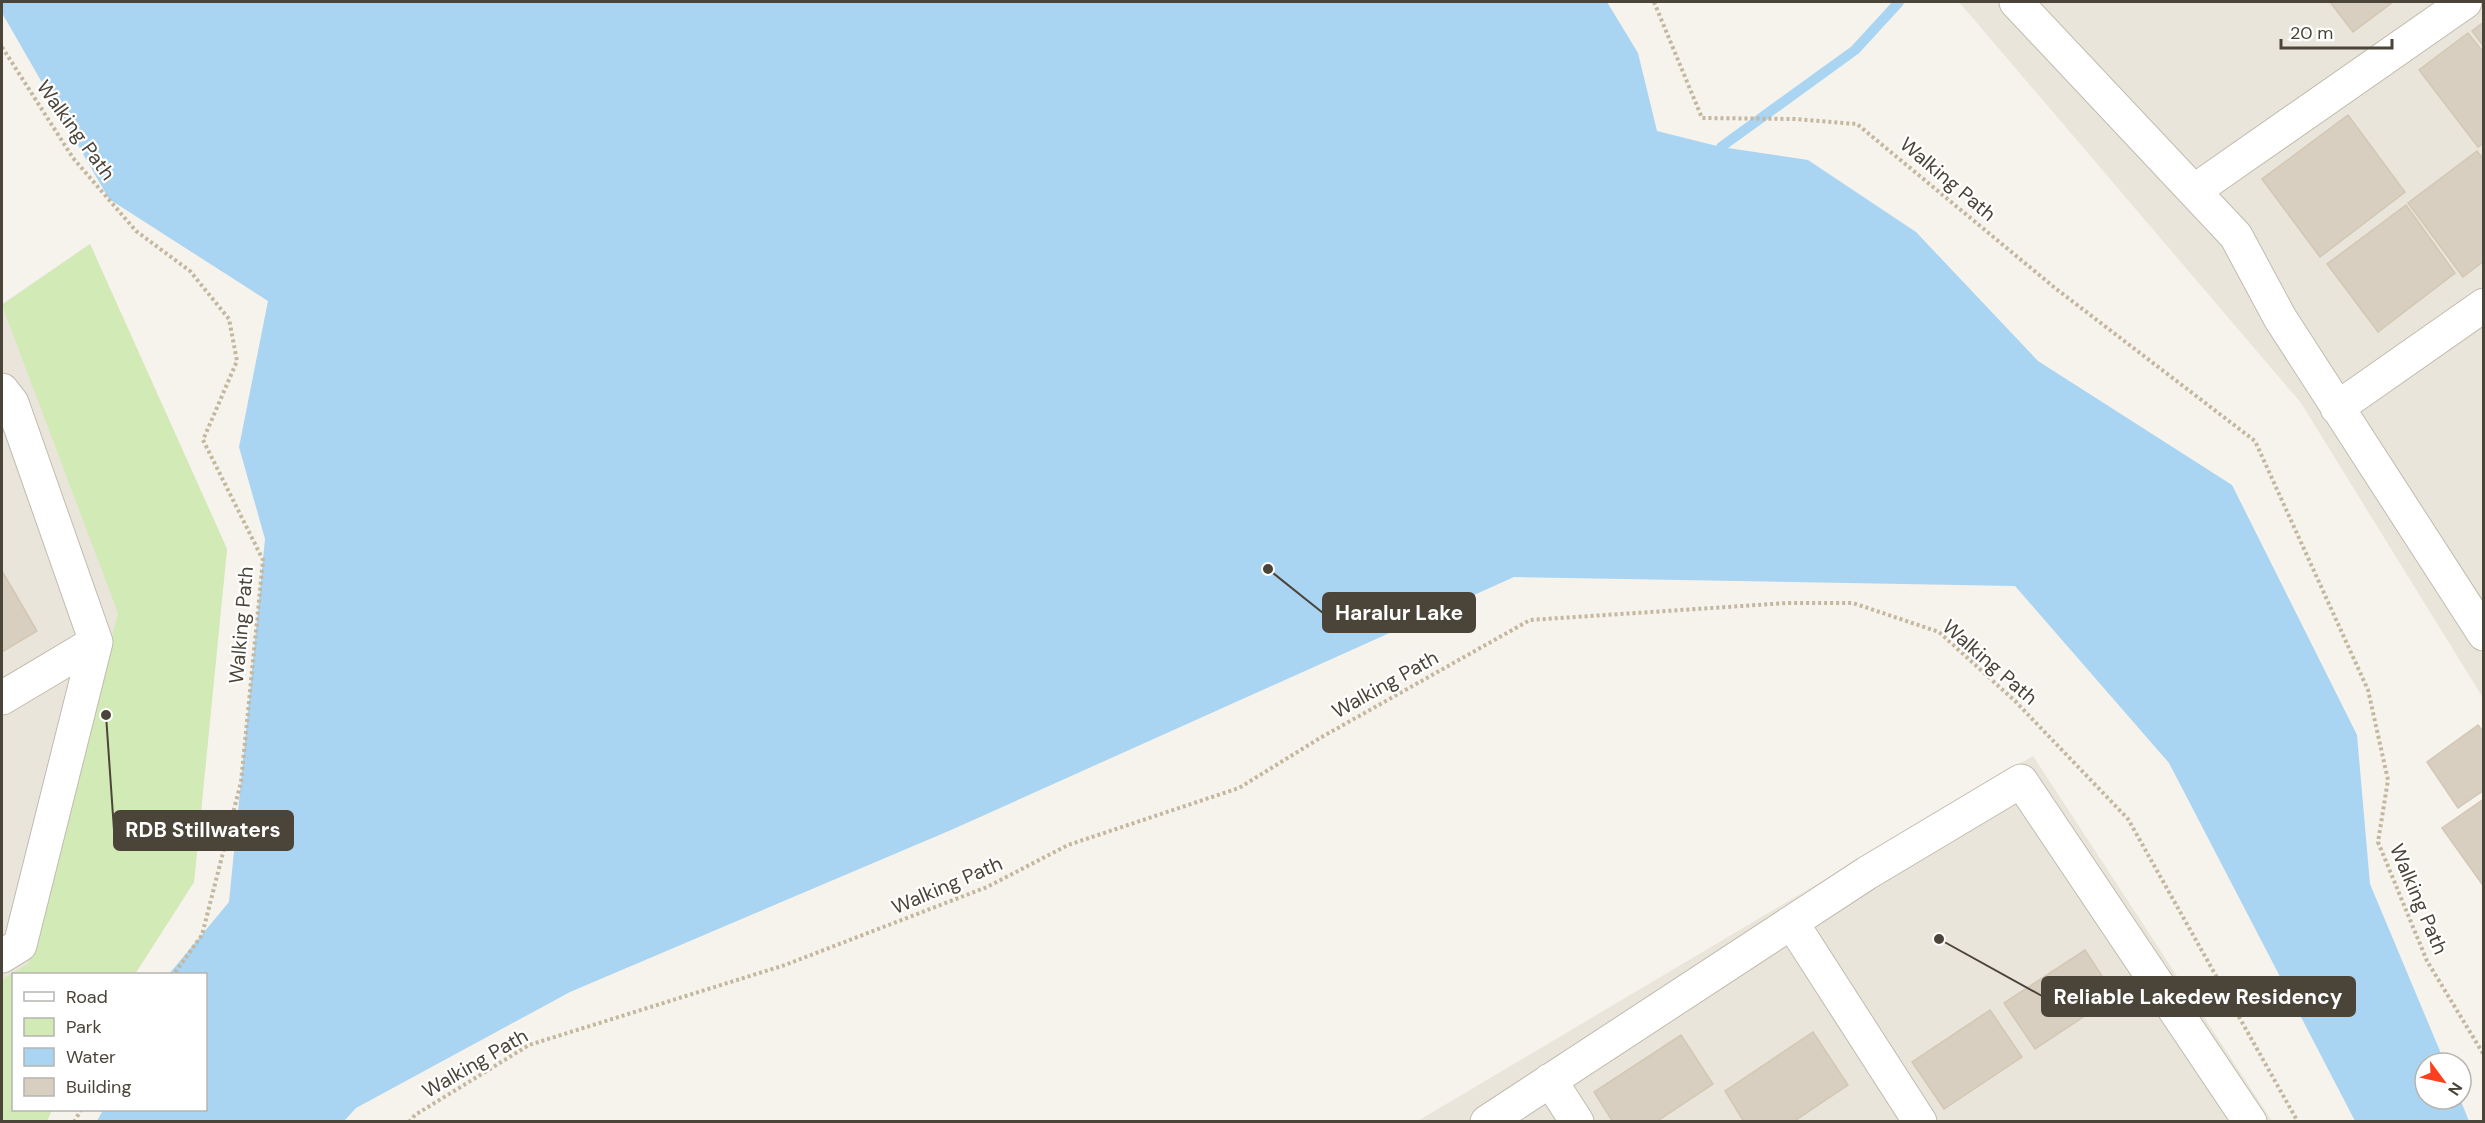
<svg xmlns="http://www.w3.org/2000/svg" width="2485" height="1123" font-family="'DM Sans',sans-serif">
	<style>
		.residential { fill: #eae5da }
		.green { fill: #d2eab5 }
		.water { fill: #a9d4f2 }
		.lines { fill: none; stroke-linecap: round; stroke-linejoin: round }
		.stream { stroke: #a9d4f2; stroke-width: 10 }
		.building { fill: #d8cfc1; stroke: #d3c7b4; stroke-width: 1.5 }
		.minor-casing { stroke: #c2bbae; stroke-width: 35 }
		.path { stroke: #c4b79f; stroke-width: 4; stroke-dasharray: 3 3; stroke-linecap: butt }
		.minor { stroke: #fff; stroke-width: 33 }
		.labels { text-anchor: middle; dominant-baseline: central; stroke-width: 4.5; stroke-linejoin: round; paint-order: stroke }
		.street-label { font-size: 20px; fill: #4b4439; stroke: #fff }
		.leader { fill: none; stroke: #4b4439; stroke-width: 2 }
		.callout-dot { fill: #4b4439; stroke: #fff; stroke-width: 2 }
		.callout { fill: #4b4439; stroke: #4b4439; stroke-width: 2 }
		.callout-label { font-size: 21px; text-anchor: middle; font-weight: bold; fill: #fff }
	</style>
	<rect width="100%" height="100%" fill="#f6f3ec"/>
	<!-- residential -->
	<path class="residential" d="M1959,2H2483V698L2301,403Z
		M90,244L227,549L194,882L135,974H14V1110H52L47,1121H2V304Z
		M2033,756L2272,1121L1416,1122Z"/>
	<!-- green -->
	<path class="green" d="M90,244L227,549L194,882L135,974H14V1110H52L47,1121L2,1122V980L29,963L118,613L2,305Z"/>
	<!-- water -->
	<path class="water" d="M2,2H1607L1638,53L1657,131L1721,147L1808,160L1916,232L2038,361L2232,485L2357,735L2370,884L2445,1063H2425V1099H2460L2469,1121H2355L2169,763L2015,586L1514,577L951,830L570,992L356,1108L344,1121H97L103,1110H206V974H169L229,902L265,539L239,447L268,301L109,199L2,13Z"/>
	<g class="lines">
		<!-- stream -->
		<path class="stream" d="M1721,147L1855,50L1899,2"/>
	</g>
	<!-- building -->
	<path class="building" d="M2330,2H2393L2353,32Z
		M2484,22V47L2472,31Z
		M2468,33L2484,53V143L2478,147L2419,70Z
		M2348,115L2405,192L2320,257L2262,179Z
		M2477,151L2484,160V261L2463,277L2408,203Z
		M2406,205L2455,273L2378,332L2327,264Z
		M2,571L37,631L2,652Z
		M2478,725L2484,733V790L2458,808L2427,762Z
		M2484,799V887L2442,828Z
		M2085,950L2115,996L2035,1049L2004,1003Z
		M1990,1010L2022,1057L1944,1109L1912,1062Z
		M1813,1032L1848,1085L1793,1122H1744L1725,1091Z
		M1681,1035L1713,1084L1656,1122H1613L1594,1092Z"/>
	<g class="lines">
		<defs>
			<path id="minor" d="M2016,2L2236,236L2280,318L2484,634
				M2194,191L2465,2
				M2,390L12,403L96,642L20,945L2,956
				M2337,408L2484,305
				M2,698L96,642
				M1792,923L1920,1122
				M1550,1080L1577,1122
				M1487,1122L1867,873L2021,781L2250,1122"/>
		</defs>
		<!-- minor casing -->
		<use href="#minor" class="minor-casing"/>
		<!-- path -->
		<path class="path" d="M1654,2L1702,118L1794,119L1857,124L2055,288L2255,441L2368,690L2388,780L2378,842L2427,961L2484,1055
			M2,47L73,158L136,231L190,271L229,319L237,361L203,440L263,560L241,782L202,935L174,974
			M74,1122L81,1110
			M409,1122L415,1115L529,1045L785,965L987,887L1068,845L1239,788L1320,738L1530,620L1787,603H1853L1939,632L2015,701L2128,819L2298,1122"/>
		<!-- minor -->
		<use href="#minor" class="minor"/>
	</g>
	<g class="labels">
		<!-- street labels -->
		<g class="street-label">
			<text transform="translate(76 130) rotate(54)">Walking Path</text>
			<text transform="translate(1948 179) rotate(40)">Walking Path</text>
			<text transform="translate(241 625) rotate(-85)">Walking Path</text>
			<text transform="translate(1990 662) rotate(41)">Walking Path</text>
			<text transform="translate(1385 684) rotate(-29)">Walking Path</text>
			<text transform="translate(947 885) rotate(-23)">Walking Path</text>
			<text transform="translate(2419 899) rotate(67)">Walking Path</text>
			<text transform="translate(475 1063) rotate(-30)">Walking Path</text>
		</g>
	</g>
	<!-- callouts -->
	<path class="leader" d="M1268 569L1323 613M106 715L114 830M1939 939L2042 996"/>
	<g class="callout-dot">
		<circle cx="1268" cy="569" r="6"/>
		<circle cx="106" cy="715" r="6"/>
		<circle cx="1939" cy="939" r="6"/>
	</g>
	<g class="callout">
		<rect x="1323" y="593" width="152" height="39" rx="6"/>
		<rect x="114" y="811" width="179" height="39" rx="6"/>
		<rect x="2042" y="977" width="313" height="39" rx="6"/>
	</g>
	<g class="callout-label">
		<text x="1399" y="620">Haralur Lake</text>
		<text x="203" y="837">RDB Stillwaters</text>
		<text x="2198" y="1004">Reliable Lakedew Residency</text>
	</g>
	<!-- border -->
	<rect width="2485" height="1123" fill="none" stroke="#4b4439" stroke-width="6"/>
	<!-- legend -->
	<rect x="12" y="973" width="195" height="138" fill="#ffffff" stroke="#b7b4b0" stroke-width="1.5"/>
	<rect x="24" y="992" width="30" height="9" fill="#ffffff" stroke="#b7b4b0" stroke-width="1.5"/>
	<text x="66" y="1003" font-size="18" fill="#4b4439">Road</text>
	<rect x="24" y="1018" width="30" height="18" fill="#d2eab5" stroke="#b7b4b0" stroke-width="1.5"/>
	<text x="66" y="1033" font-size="18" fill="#4b4439">Park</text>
	<rect x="24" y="1048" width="30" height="18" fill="#a9d4f2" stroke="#b7b4b0" stroke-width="1.5"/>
	<text x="66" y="1063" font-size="18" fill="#4b4439">Water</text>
	<rect x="24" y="1078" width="30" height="18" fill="#d8cfc1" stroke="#b7b4b0" stroke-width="1.5"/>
	<text x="66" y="1093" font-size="18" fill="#4b4439">Building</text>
	<!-- north arrow -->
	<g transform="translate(2443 1081) rotate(123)"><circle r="28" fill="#ffffff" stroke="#b7b4b0" stroke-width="1.5"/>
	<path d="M0-4.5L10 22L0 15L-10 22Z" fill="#fc3f1d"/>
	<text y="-9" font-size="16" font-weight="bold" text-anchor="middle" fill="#4b4439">N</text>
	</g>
	<!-- scale -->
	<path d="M2281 39v9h111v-9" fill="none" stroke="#4b4439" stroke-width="3"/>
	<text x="2290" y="39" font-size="18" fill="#4b4439" stroke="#ffffff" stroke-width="4.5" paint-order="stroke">20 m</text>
</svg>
